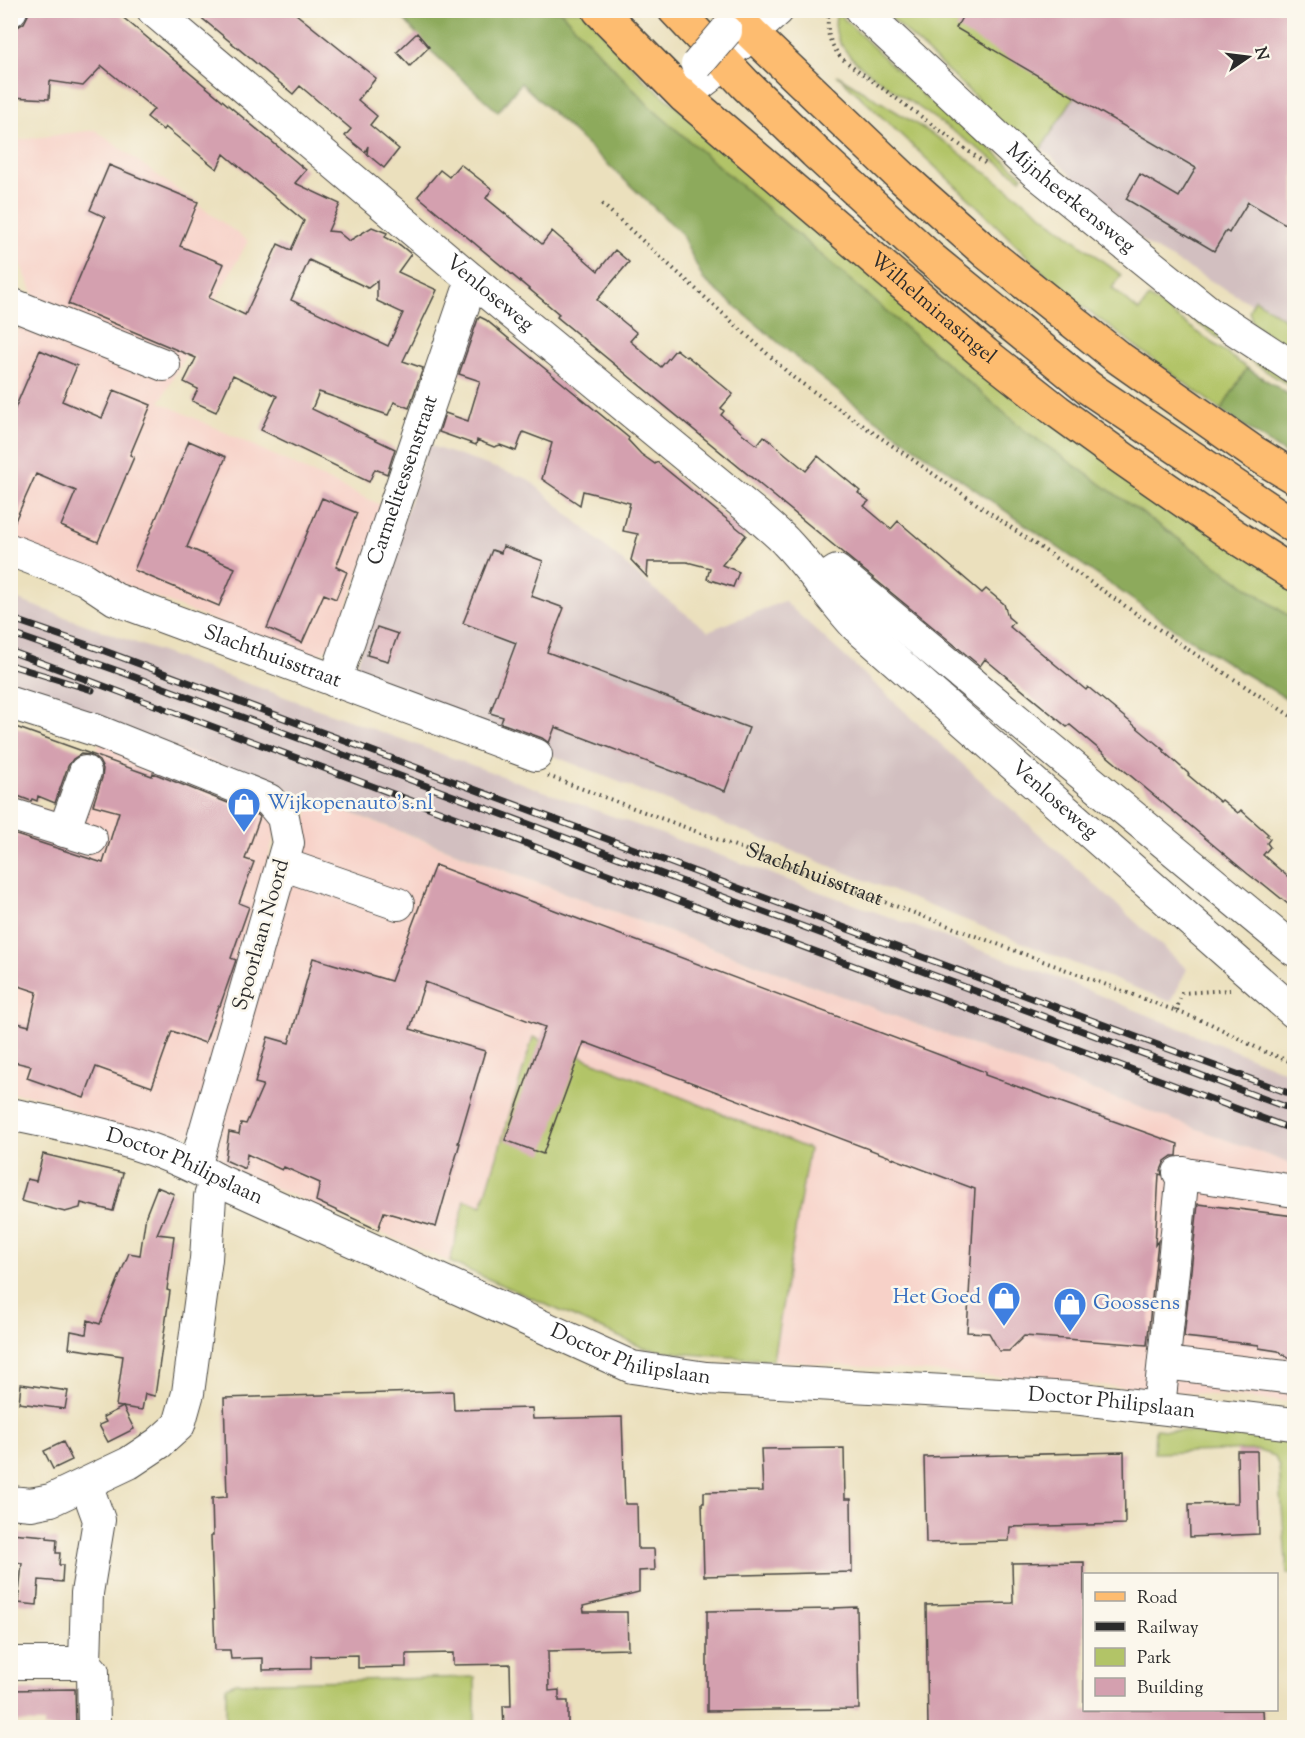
<svg xmlns="http://www.w3.org/2000/svg" width="1305" height="1738" font-family="'Sorts Mill Goudy',serif">
	<style>
		.built { fill: #f7d1c8 }
		.industrial { fill: #d2bfc0 }
		.green { fill: #b2c467; stroke: #6e7849; stroke-width: 1.5 }
		.forest { fill: #8daa5c; stroke: #5c6a44; stroke-width: 1.5 }
		.building { fill: #d4a0af; fill-rule: evenodd }
		.lines { fill: none; stroke-linecap: round; stroke-linejoin: round }
		.minor-casing { stroke: #484641; stroke-width: 34 }
		.major-casing { stroke: #484641; stroke-width: 36 }
		.path { stroke: #484641; stroke-width: 4; stroke-dasharray: 1.5 4.5; stroke-linecap: butt }
		.minor { stroke: #fff; stroke-width: 32 }
		.major { stroke: #fdbc70; stroke-width: 33 }
		.rail-casing { stroke: #2b2b2b; stroke-width: 7 }
		.rail { stroke: #fbf7ec; stroke-width: 4.5; stroke-dasharray: 14; stroke-linecap: butt }
		.minor-bridge-casing { stroke: #484641; stroke-width: 34; stroke-linecap: butt }
		.minor-bridge { stroke: #fff; stroke-width: 32 }
		.labels { text-anchor: middle; dominant-baseline: central; stroke-width: 5; stroke-linejoin: round; paint-order: stroke }
		.street-label { font-size: 21px; fill: #2b2b2b; stroke: #fbf7ec }
		.shop-label { font-size: 21px; fill: #366cbe; stroke: #fbf7ec; text-anchor: start }
	</style>
	<rect width="100%" height="100%" fill="#fbf7ec"/>
	<filter id="ink" filterUnits="userSpaceOnUse"><feTurbulence type="fractalNoise" baseFrequency=".0167" numOctaves="2"/><feDisplacementMap in="SourceGraphic" scale="12" xChannelSelector="R" yChannelSelector="G"/><feConvolveMatrix kernelMatrix="1 2 1 2 8 2 1 2 1" color-interpolation-filters="sRGB"/></filter>
	<filter id="wash" filterUnits="userSpaceOnUse"><feTurbulence type="fractalNoise" baseFrequency=".008" numOctaves="4" result="noise"/><feDisplacementMap in="SourceGraphic" scale="24" xChannelSelector="R" yChannelSelector="G"/><feGaussianBlur stdDeviation="1.35" result="paint"/><feColorMatrix in="noise" values="0 0 0 0 0 0 0 0 0 0 0 0 0 0 0 0 0 1.4 0 .05"/><feComposite in="paint" operator="in"/></filter>
	<g filter="url(#wash)">
		<rect width="100%" height="100%" fill="#ebe0bd"/>
		<!-- built -->
		<path class="built" d="M95,130L248,241L160,402L385,507L331,647L310,659L11,540L10,351L33,292L11,244V141Z
			M104,721L287,789L194,1133L156,1146L42,1097L11,1093V798L70,817L100,741Z
			M312,799L1294,1165V1402L1051,1381L773,1360L809,1149L533,1037L482,1206L465,1200L450,1262L220,1165L214,1149Z"/>
		<!-- industrial -->
		<path class="industrial" d="M902,11H1294V328L1146,244L935,50Z
			M428,445L528,479L655,590L708,631L784,601L1187,969L1171,1002L353,676Z
			M10,597L1060,979L1294,1075V1165L104,721L11,691Z"/>
		<!-- green -->
		<path class="green" d="M560,11H584L642,78L1077,437L1294,587V620L1024,430L651,108Z
			M884,11H966L1074,97L1037,155Z
			M837,12L928,100L930,98L1023,176L1021,179C979,149 937,120 895,91C879,79 858,67 845,50C835,38 833,26 837,12Z
			M837,75L942,140L1020,198L1121,275L1112,288L1139,311L1149,297L1247,368L1221,410L1063,292L977,206Z
			M1156,288L1294,380V389L1246,358L1168,302Z
			M1255,299L1294,326V339L1282,344L1253,324L1249,311Z
			M533,1037L809,1149L773,1360L688,1354L644,1348L450,1262L465,1200L482,1206Z
			M1155,1429L1294,1441V1574H1287L1279,1467L1275,1456L1256,1450L1154,1453Z
			M475,1677V1727H226V1687L235,1683Z"/>
		<!-- forest -->
		<path class="forest" d="M397,11H560L651,108L1024,430L1294,620V703L1240,671L1183,635L917,449L849,400L811,370L703,279L681,233L521,83L498,112L430,50Z
			M1247,368L1294,398V460L1221,410Z"/>
		<g id="blocks">
			<!-- building -->
			<path class="building" d="M28,10H114L306,170L295,183L340,204L328,231L338,232L349,241L372,227L387,233L385,237L400,245L411,254L398,272L437,290L403,361L423,368L409,408L394,402L388,415L319,392L312,409L395,449L387,474L375,469L369,482L261,430L277,396L233,375L216,412L192,401L198,389L184,382L196,358L68,304L105,217L90,210L109,165L198,202L180,246L224,264L209,298L245,315L278,244L291,250L304,221L224,154L217,169L165,127L163,130L147,117L154,109L102,66L83,86L50,81L49,99L10,97V32L24,23L28,15ZM309,260L368,288L377,281V301L403,313L388,346L291,300Z
				M192,10H291L376,78L358,100L377,116L370,125L399,149L384,168L367,154L368,146L365,152L345,136L351,129L300,86L293,94Z
				M966,10H1294V229L1248,202L1229,233L1226,231L1214,251L1126,199L1140,174L1179,197L1196,168L956,28Z
				M417,33L429,47L410,66L397,52Z
				M460,164L492,189L486,198L542,244L552,231L598,271L615,250L629,262L597,300L637,333L630,341L661,367L676,349L686,357L687,356L733,394L721,408L724,411L721,415L743,434L757,445L764,436L806,471L818,456L860,491L858,493L869,501L864,506L890,528L891,529L898,521L982,593L986,589L1004,604L1008,617L1014,622L1010,627L1086,690L1088,687L1164,750V752L1189,774L1188,775L1220,802L1222,800L1238,813L1241,810L1268,834L1266,836L1270,839L1267,843L1270,847L1263,855L1294,882V909L1262,883L1261,884L1248,874L1070,725L1067,727L985,659L980,666L557,317L559,314L418,196L440,170L449,177Z
				M480,317L486,320L629,438L628,440L641,454L655,464L657,462L746,535L722,565L739,572L733,587L707,579L710,568L687,562H648L647,577L631,560L638,534L623,531L630,503L583,491L580,505L542,479L552,443L523,432L516,451L500,445L494,447L477,440L476,445L439,432L445,413L468,421L480,381L459,374L478,319Z
				M40,350L77,366L62,401L102,418L114,390L151,405L130,455L134,457L98,542L61,526L76,491L36,474L10,532V420Z
				M189,441L226,457L187,547L235,568L219,606L134,570Z
				M322,498L357,513L336,567L347,572L336,599L324,594L302,643L267,628Z
				M503,546L543,561L531,596L564,608L547,652L749,728L725,791L555,727L549,743L542,738L501,723L503,717L490,713L516,643L463,623L492,550L501,553Z
				M377,627L398,634L388,661L367,655Z
				M10,725L152,776L153,773L258,815L260,817L245,859L254,862L239,903L249,907L231,958L236,960L220,1006H218L205,1043L172,1031L152,1087L96,1067L84,1098L27,1078L31,1066L10,1061V1021L29,1026L37,992L10,983V833L103,863L119,812L93,805L102,778L103,769L99,761L90,755L81,754L73,759L68,766L55,803L38,796L37,801L32,799L31,801L10,793Z
				M435,865L985,1072V1075L1178,1144L1177,1156H1172L1165,1161L1161,1170L1162,1175L1159,1174L1155,1245L1158,1241L1147,1345L1024,1336L1009,1351H999L989,1333L967,1332L975,1189L584,1042L543,1154L505,1140L545,1027L425,982L410,1029L485,1051L458,1143H460L436,1227L384,1212L378,1230L316,1201L320,1183L284,1167L282,1170L247,1154L245,1169L225,1160L229,1132L239,1134L241,1123L246,1124L263,1085L255,1083L268,1037L289,1043L313,958L391,981Z
				M43,1154L123,1173L113,1211L81,1203L80,1208L65,1212L21,1201L27,1179L36,1181Z
				M157,1187L174,1194L157,1234L174,1236L167,1290L170,1291L155,1396L145,1394L142,1410L116,1406L123,1356L69,1348L71,1331L86,1334L88,1320L100,1324L129,1253L140,1255L146,1215Z
				M1198,1204L1294,1216V1360L1290,1359L1278,1351L1259,1348V1345L1184,1337Z
				M21,1384L68,1391L65,1409L19,1403Z
				M453,1391L454,1410L532,1408L533,1419L622,1417L625,1504H637L638,1549H654L655,1570L639,1571V1592L583,1606L584,1612H627L628,1649L548,1651L549,1691L559,1690V1701H568V1728H504L503,1706H511L510,1664L453,1665V1653L406,1654V1667L358,1668V1655L311,1656V1669L263,1670V1658L231,1659L230,1650H215L211,1536H213L212,1498L227,1497L224,1398Z
				M123,1407L134,1429L108,1442L99,1425L106,1422L103,1417Z
				M63,1442L72,1460L53,1469L44,1451Z
				M844,1448L845,1499H851L852,1572L704,1576L702,1503H704V1492L763,1491L761,1449Z
				M1237,1451H1257L1259,1534L1190,1537L1189,1504L1238,1503Z
				M1124,1452L1125,1524L1010,1527L1009,1541L926,1543L924,1457Z
				M10,1533L47,1536V1538L57,1539L56,1553H60L59,1565H63L62,1582L39,1580L37,1605L18,1603L22,1563L10,1561Z
				M1084,1562V1710H1263L1264,1728H928L926,1605L1013,1603L1012,1563Z
				M857,1607L859,1709L707,1711V1611L834,1609V1608Z
				M75,1689L76,1728H44V1723L10,1722V1690Z"/>
		</g>
	</g>
	<g filter="url(#ink)">
		<use href="#blocks" fill-opacity="0" stroke="#484641" stroke-width="1.5"/>
		<g class="lines">
			<defs>
				<g id="minor">
					<path id="s2" d="M153,10L472,280L758,516C767,525 778,533 786,542C811,568 831,599 856,626L1294,1012"/>
					<path id="s3" d="M861,10L1034,171L1210,313L1294,368"/>
					<path d="M10,11L11,10"/>
					<path d="M739,45L778,10"/>
					<path d="M684,96L709,77"/>
					<path d="M11,304L164,365"/>
					<path id="s4" d="M10,550L85,579L115,599L536,755"/>
					<path d="M820,582L837,571L1294,950"/>
					<path id="s5" d="M335,681L472,280"/>
					<path d="M10,703L95,730L269,800L283,817L288,843L195,1167"/>
					<path d="M10,814L91,839"/>
					<path d="M64,831L85,772"/>
					<path d="M282,864L398,904"/>
					<path id="s6" d="M10,1114C81,1129 153,1142 216,1179L632,1367L706,1378L1073,1398L1294,1424"/>
					<path d="M1179,1173L1294,1191"/>
					<path d="M1164,1363L1294,1378"/>
					<path d="M1159,1408L1183,1173"/>
					<path d="M86,1484L99,1520L87,1593L85,1663L93,1672L94,1728"/>
					<path d="M10,1502L31,1504L51,1500L129,1463L159,1443L179,1425L188,1393L206,1259L210,1197L216,1179"/>
					<path d="M10,1663H85"/>
				</g>
				<g id="major">
					<path id="s7" d="M599,10L684,96L985,354L1057,411L1122,458L1236,537L1294,574"/>
					<path d="M675,10L745,84L815,152L930,258L1089,388L1294,526"/>
					<path d="M729,10L752,34L904,179L986,252L1116,356L1253,452L1294,477"/>
				</g>
			</defs>
			<!-- minor casing -->
			<use href="#minor" class="minor-casing"/>
			<!-- major casing -->
			<use href="#major" class="major-casing"/>
			<!-- path -->
			<g class="path">
				<path d="M829,10C826,33 828,40 841,58L986,164"/>
				<path d="M602,204L794,378L1189,650L1294,718"/>
				<path id="s1" d="M548,776L1211,1024L1263,1051L1294,1063"/>
				<path d="M1176,1011L1182,993L1230,990"/>
			</g>
			<!-- minor -->
			<use href="#minor" class="minor"/>
			<!-- major -->
			<use href="#major" class="major"/>
			<defs>
				<path id="rail" d="M10,618L102,650L1155,1044L1294,1095
					M10,633L124,673L1294,1110
					M10,651L1294,1130
					M10,665L92,690"/>
			</defs>
			<!-- rail casing -->
			<use href="#rail" class="rail-casing"/>
			<!-- rail -->
			<use href="#rail" class="rail"/>
			<defs>
				<path id="minor-bridge" d="M697,65L726,31"/>
			</defs>
			<!-- minor-bridge casing -->
			<use href="#minor-bridge" class="minor-bridge-casing"/>
			<!-- minor-bridge -->
			<use href="#minor-bridge" class="minor-bridge"/>
		</g>
	</g>
	<!-- icons -->
	<defs>
		<symbol id="shop-pin" viewBox="-11 -11 22 30"><path d="M0 17L-7.5 6A9.5 9.5 0 1 1 7.5 6Z" fill="#3f7fe0" stroke="#fbf7ec"/><path d="M-5-2.5h2.3a2.7 3.5 0 0 1 5.4 0H5L5.5 6h-11ZM-1.5-2.5h3a1.5 2.3 0 0 0-3 0Z" fill="#fff"/></symbol>
	</defs>
	<g fill-rule="evenodd">
		<use href="#shop-pin" x="225" y="785" width="38" height="52"/>
		<use href="#shop-pin" x="985" y="1279" width="38" height="52"/>
		<use href="#shop-pin" x="1051" y="1285" width="38" height="52"/>
	</g>
	<g class="labels">
		<!-- street labels -->
		<g class="street-label">
			<text stroke="none"><textPath href="#s3" startOffset="282">Mijnheerkensweg</textPath></text>
			<text stroke="none"><textPath href="#s2" startOffset="440">Venloseweg</textPath></text>
			<text stroke="none"><textPath href="#s7" startOffset="448">Wilhelminasingel</textPath></text>
			<text stroke="none"><textPath href="#s5" startOffset="212">Carmelitessenstraat</textPath></text>
			<text stroke="none"><textPath href="#s4" startOffset="284">Slachthuisstraat</textPath></text>
			<text stroke="none"><textPath href="#s2" startOffset="1200">Venloseweg</textPath></text>
			<text stroke="none"><textPath href="#s1" startOffset="284">Slachthuisstraat</textPath></text>
			<text transform="translate(262 935) rotate(-74)">Spoorlaan Noord</text>
			<text stroke="none"><textPath href="#s6" startOffset="183">Doctor Philipslaan</textPath></text>
			<text stroke="none"><textPath href="#s6" startOffset="669">Doctor Philipslaan</textPath></text>
			<text stroke="none"><textPath href="#s6" startOffset="1155">Doctor Philipslaan</textPath></text>
		</g>
		<!-- shop labels -->
		<g class="shop-label">
			<text x="267" y="804">Wijkopenauto's.nl</text>
			<text x="981" y="1298" text-anchor="end">Het Goed</text>
			<text x="1093" y="1304">Goossens</text>
		</g>
	</g>
	<!-- margin -->
	<rect width="1305" height="1738" fill="none" stroke="#fbf7ec" stroke-width="36"/>
	<!-- legend -->
	<rect x="1083" y="1573" width="195" height="138" fill="#fbf7ec" stroke="#a8a59f" stroke-width="1.5"/>
	<rect x="1095" y="1592" width="30" height="9" fill="#fdbc70" stroke="#a8a59f" stroke-width="1.5"/>
	<text x="1137" y="1603" font-size="18" fill="#2b2b2b">Road</text>
	<rect x="1095" y="1622" width="30" height="9" fill="#2b2b2b" stroke="#a8a59f" stroke-width="1.5"/>
	<text x="1137" y="1633" font-size="18" fill="#2b2b2b">Railway</text>
	<rect x="1095" y="1648" width="30" height="18" fill="#b2c467" stroke="#a8a59f" stroke-width="1.5"/>
	<text x="1137" y="1663" font-size="18" fill="#2b2b2b">Park</text>
	<rect x="1095" y="1678" width="30" height="18" fill="#d4a0af" stroke="#a8a59f" stroke-width="1.5"/>
	<text x="1137" y="1693" font-size="18" fill="#2b2b2b">Building</text>
	<!-- north arrow -->
	<g transform="translate(1248 57) rotate(76)" stroke="#fbf7ec" stroke-width="4.5" paint-order="stroke">
	<path d="M0-4.5L10 22L0 15L-10 22Z" fill="#2b2b2b"/>
	<text y="-9" font-size="16" font-weight="bold" text-anchor="middle" fill="#2b2b2b">N</text>
	</g>
</svg>
